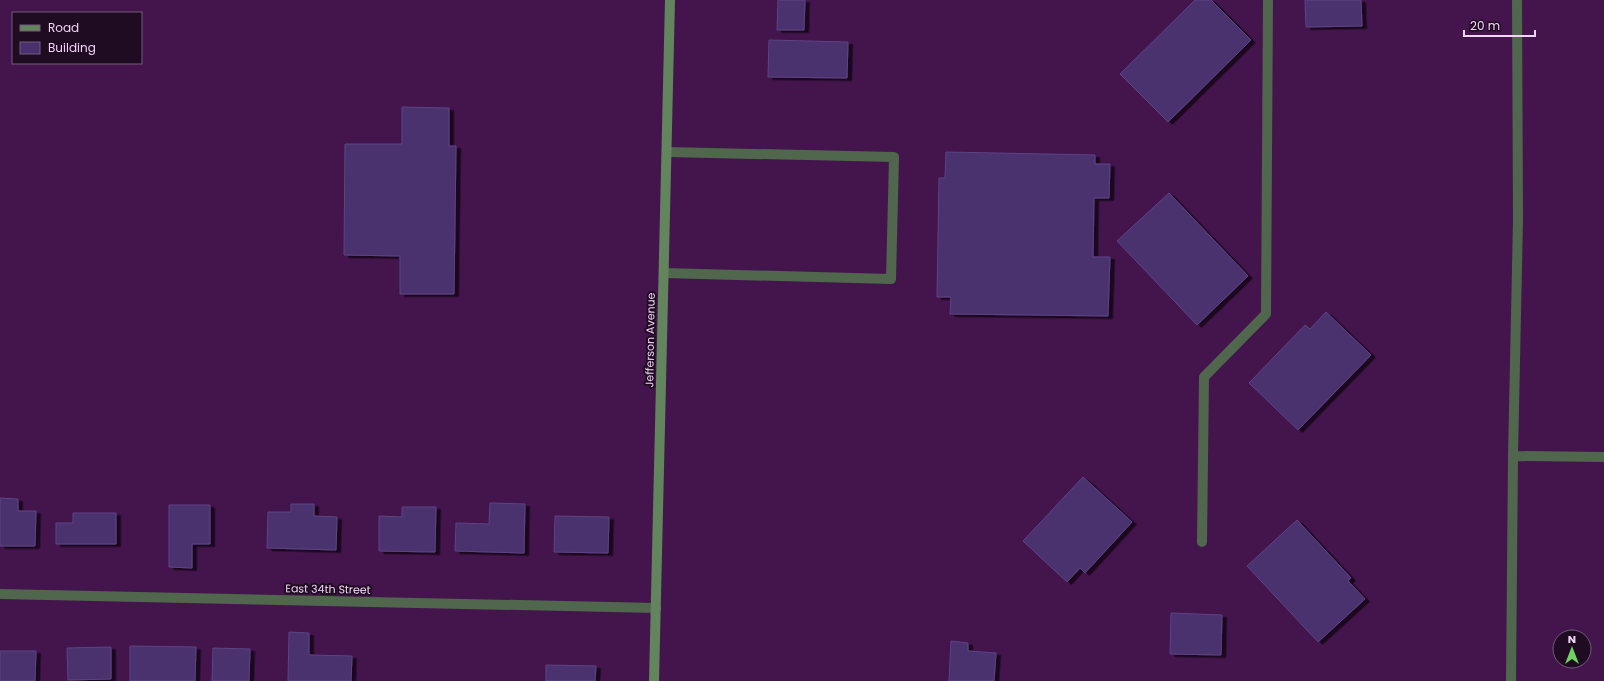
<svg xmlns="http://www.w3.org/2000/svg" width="1604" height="681" font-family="Poppins,sans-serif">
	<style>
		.building { fill: #4a306e; stroke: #5e4484; filter: url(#shadow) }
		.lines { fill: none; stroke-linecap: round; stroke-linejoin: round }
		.service { stroke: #50664d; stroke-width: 10 }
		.minor { stroke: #50664d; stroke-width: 10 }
		.secondary { stroke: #63855d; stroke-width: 10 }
		.labels { text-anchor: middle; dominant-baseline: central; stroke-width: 4; stroke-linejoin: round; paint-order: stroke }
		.street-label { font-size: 11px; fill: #f0d5f5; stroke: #1f0c23 }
	</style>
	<defs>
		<filter id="shadow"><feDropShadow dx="4.5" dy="2.5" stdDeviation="0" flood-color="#0009"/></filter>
	</defs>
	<rect width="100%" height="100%" fill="#43154c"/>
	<!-- building -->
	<path class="building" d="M778,0H805L804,30H777Z
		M1195,0H1211L1251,40L1168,122L1120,74Z
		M1305,0H1361L1362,26L1306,27Z
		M769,40L848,42L847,78L768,77Z
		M402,107L449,108V146H456L454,294H400V256L344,255L345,144H402Z
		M946,152L1095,155V164H1110L1109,198H1094L1093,257H1110L1108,316L950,314L951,297H937L939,178H945Z
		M1169,193L1248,276L1197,325L1117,241Z
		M1326,312L1371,355L1298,430L1249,383L1305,325L1310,329Z
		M1083,477L1132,522L1085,573L1080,568L1067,582L1023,541Z
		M0,498L18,499V511H36L35,546H0Z
		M490,503L525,504L524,553L455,551L456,523L489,524Z
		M291,504H314V516L337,517L336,550L267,548L268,512H291Z
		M169,505H210V544H192V568L169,567Z
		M402,507H436L435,552L379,551V516L402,517Z
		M73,513H116V544H56V523H73Z
		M555,516L609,517L608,553L554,552Z
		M1297,520L1351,578L1348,581L1365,599L1318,642L1247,566Z
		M1171,613L1222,615L1221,655L1170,654Z
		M289,632L309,633V655L352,656L351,681H288Z
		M951,641L968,643V651L996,653L994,681H949Z
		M130,646L196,647L195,681H130Z
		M111,647V679L68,680L67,648Z
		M213,648L250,649L249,681H212Z
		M0,651H36L35,681H0Z
		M546,665L596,666L595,681H546Z"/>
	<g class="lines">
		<!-- service -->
		<path class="service" d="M664,273L891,279L894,157L667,152
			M1513,456L1518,220L1517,0
			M1202,542L1204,377L1266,314L1268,0
			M1511,681L1513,456L1604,457"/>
		<!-- minor -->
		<path class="minor" d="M0,594L656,608"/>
		<!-- secondary -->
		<path class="secondary" d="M654,681L670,0"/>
	</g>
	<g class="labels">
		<!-- street labels -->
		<g class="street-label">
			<text transform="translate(650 340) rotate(-89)">Jefferson Avenue</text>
			<text transform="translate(328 589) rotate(1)">East 34th Street</text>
		</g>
	</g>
	<!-- legend -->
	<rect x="12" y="12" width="130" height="52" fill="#1f0c23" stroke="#735c77"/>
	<rect x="20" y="25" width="20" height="6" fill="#63855d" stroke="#735c77"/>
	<text x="48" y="32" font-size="12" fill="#f0d5f5">Road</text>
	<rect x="20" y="42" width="20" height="12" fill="#4a306e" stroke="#735c77"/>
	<text x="48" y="52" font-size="12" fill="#f0d5f5">Building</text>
	<!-- north arrow -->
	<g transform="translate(1572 649)"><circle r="19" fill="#1f0c23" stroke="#735c77"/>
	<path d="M0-3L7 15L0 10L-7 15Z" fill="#70d35f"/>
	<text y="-6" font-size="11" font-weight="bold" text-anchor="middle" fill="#f0d5f5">N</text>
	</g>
	<!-- scale -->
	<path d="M1464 30v6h71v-6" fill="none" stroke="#f0d5f5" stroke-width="2"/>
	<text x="1470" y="30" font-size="12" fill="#f0d5f5" stroke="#1f0c23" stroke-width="3" paint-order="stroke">20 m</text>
</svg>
